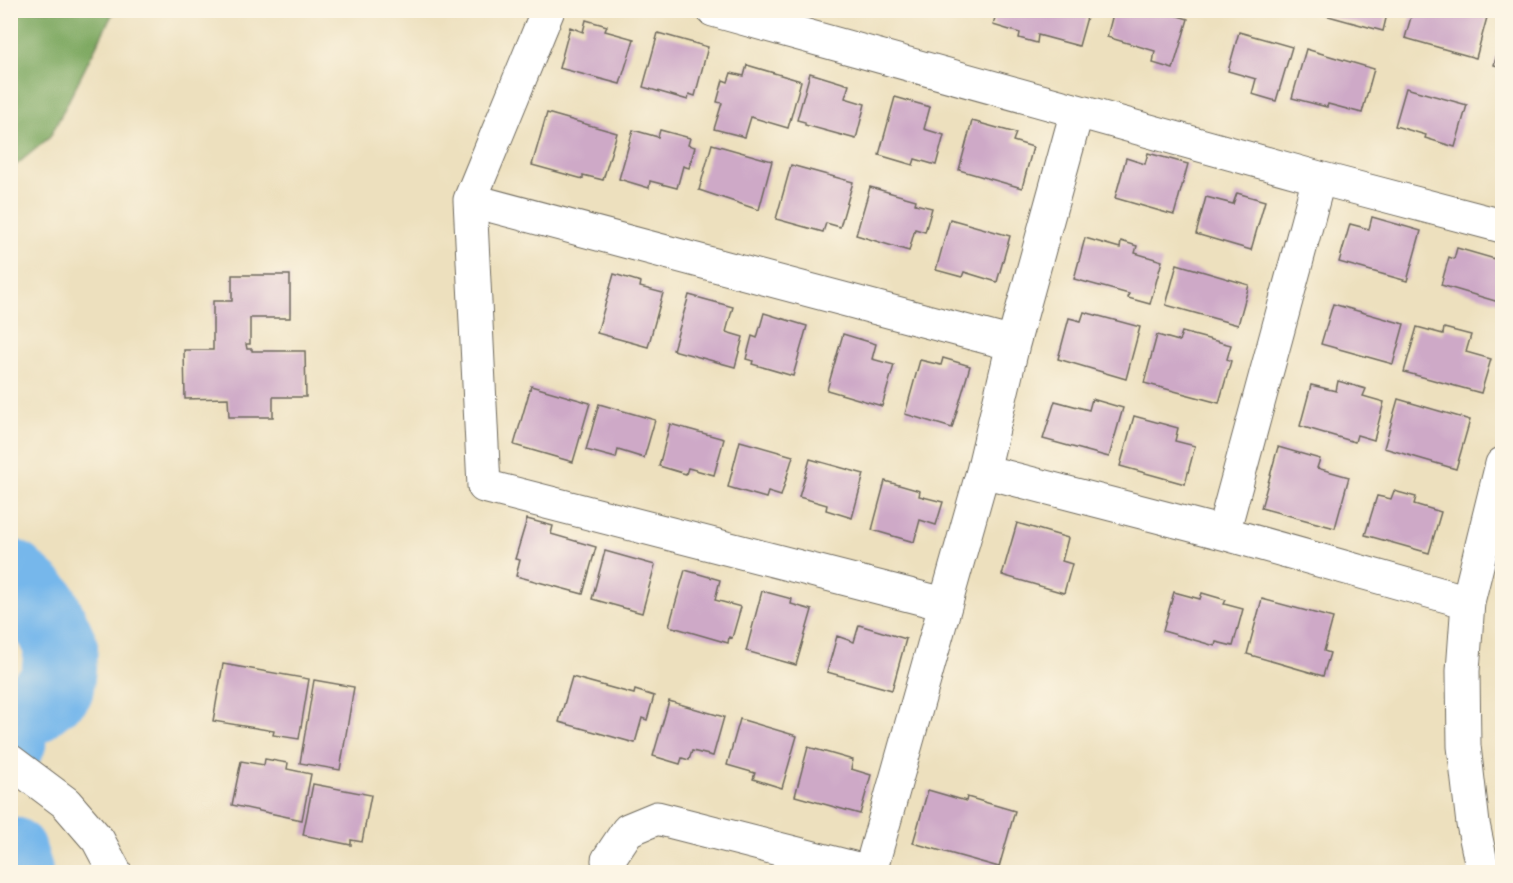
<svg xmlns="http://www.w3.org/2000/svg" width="1513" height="883" font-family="Delius,sans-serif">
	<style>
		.forest { fill: #7da860; stroke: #546a46; stroke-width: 1.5 }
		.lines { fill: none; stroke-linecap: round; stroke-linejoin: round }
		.river { stroke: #76b7eb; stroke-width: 74 }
		.building { fill: #cea9c7 }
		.minor-casing { stroke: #6f6a5e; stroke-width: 35 }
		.minor { stroke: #fff; stroke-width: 33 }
	</style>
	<rect width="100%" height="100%" fill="#fcf5e5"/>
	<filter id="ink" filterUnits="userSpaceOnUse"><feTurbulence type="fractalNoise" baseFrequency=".0167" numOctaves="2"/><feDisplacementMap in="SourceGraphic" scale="12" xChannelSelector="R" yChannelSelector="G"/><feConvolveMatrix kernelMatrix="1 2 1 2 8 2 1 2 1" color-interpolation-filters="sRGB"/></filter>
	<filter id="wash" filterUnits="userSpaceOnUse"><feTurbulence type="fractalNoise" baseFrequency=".008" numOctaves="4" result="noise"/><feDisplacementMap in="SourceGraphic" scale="24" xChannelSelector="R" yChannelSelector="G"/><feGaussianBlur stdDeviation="1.35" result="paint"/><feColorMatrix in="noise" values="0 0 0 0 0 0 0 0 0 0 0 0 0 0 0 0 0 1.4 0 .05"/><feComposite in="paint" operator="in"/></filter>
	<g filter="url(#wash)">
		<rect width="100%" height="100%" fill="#ede0be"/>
		<!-- forest -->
		<path class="forest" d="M11,10L114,11L50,137L11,169Z"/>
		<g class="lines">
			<!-- river -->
			<path class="river" d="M10,576L41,604L61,647L57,687L14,721L10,740
				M10,853L16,872"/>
		</g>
		<g id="blocks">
			<!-- building -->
			<path class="building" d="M997,10H1089L1079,46L1038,35L1037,43L1019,38L1020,33L993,25Z
				M1114,10H1158L1188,19L1173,69L1153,63L1155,51L1107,37Z
				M1322,10H1388L1383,31L1321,14Z
				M1413,10H1489L1476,58L1405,38Z
				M586,20L607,26L605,31L634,39L620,84L559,68L570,27L583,32Z
				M1239,32L1292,47L1276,101L1252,94L1256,79L1228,71Z
				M658,33L708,47L695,96L689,94L688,100L643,87Z
				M1502,37V67L1494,65Z
				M1306,49L1374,69L1362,113L1328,104L1327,107L1292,98Z
				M747,65L801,81L788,128L751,117L745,137L714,129L722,103L717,102L723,80L728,82L731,73L744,76Z
				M810,73L849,85L845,98L865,104L856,139L805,125V122L797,120Z
				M1406,88L1467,105L1455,147L1425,138L1426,135L1395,126Z
				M895,97L930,107L924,129L944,135L936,165L915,159L913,165L879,155Z
				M547,113L617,133L603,180L583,175V179L532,165Z
				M972,121L1016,133L1013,141L1033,147L1022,188L959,170Z
				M633,130L658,137L660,130L690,138L688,145L695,147L689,168L683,166L677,188L650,181L649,188L619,179Z
				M712,144L772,161L759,210L699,190Z
				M1148,153L1188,164L1174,215L1115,198L1126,158L1145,164Z
				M791,165L853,182L840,227L826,223L823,232L776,219Z
				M870,187L916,200L915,204L932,208L925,232L915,229L909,251L856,235Z
				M1237,193L1265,201L1251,250L1196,234L1206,197L1233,204Z
				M1372,217L1421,231L1407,281L1339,262L1350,224L1369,229Z
				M950,219L1010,236L997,282L964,272L962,277L936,270Z
				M1085,238L1120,248L1121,241L1137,246L1135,253L1162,261L1150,304L1128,298L1129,294L1074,279Z
				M1457,248L1502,261V303L1441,285L1449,257L1454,259Z
				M1177,264L1249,285L1238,325L1166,305Z
				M614,274L641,282L640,287L663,293L648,347L597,333Z
				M232,275H290V318H250V344H246L247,349H252V351H305L306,397H273V417H229L228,398L185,399L184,350H213V301H232Z
				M689,295L733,307L726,332L743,337L735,367L673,350Z
				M1333,304L1404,324L1393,364L1321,344Z
				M1084,312L1140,327L1126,379L1058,359L1069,318L1081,321Z
				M764,313L807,326L793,376L752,364L753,361L746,359L752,336L757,338Z
				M1417,327L1443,334L1444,328L1471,335L1466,352L1491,359L1481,393L1404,372Z
				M1182,332L1231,345L1227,359L1231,361L1219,403L1144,383L1157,335L1179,341Z
				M843,334L876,344L872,359L894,365L882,406L827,390Z
				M943,358L970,366L952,428L905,414L920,360L941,365Z
				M1338,381L1366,389L1363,396L1384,402L1374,440L1357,435L1355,442L1300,426L1311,385L1336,391Z
				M531,386L590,403L573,462L514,445Z
				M1092,399L1123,408L1109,457L1043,439L1055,401L1089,410Z
				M1398,399L1470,420L1456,469L1384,448Z
				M599,404L655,420L644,458L618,450L616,458L586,450Z
				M1134,416L1178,428L1175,441L1195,446L1185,484L1120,466Z
				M670,424L724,439L714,475L688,468L686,474L659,466Z
				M740,441L793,456L781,496L768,492L766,498L728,487Z
				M1278,447L1320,459L1317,468L1349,477L1335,528L1261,508Z
				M810,459L864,474L852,518L826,510L827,505L799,497Z
				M885,481L920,491L919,496L943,502L936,525L920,520L914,542L872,530Z
				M1394,491L1416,497L1414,504L1441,512L1429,553L1365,535L1377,496L1391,499Z
				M527,519L553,526L551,534L596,547L583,594L516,576L520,560L515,559Z
				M1017,523L1068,538L1062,561L1072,564L1064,593L1002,575Z
				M605,551L655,565L642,613L592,599Z
				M685,570L720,580L715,600L741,607L732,638L729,637L728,643L669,626Z
				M762,591L792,599L791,604L812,610L796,665L746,651Z
				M1174,592L1200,599L1202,593L1226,600L1224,604L1243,609L1233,646L1216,642L1215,646L1163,631Z
				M1262,599L1333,618L1324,651L1330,653L1323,676L1247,654Z
				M859,625L906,639L892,690L827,672L837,636L854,642Z
				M223,664L309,679L299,739L273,735L274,731L213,721Z
				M572,677L634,694L635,690L654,696L647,720L642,718L635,743L559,722Z
				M314,680L354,687L340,770L300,763Z
				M669,701L724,717L713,756L692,751L689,760L682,758L680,764L653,756Z
				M740,719L797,736L782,788L753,779L755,773L727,765Z
				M808,747L853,760L851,769L871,775L860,814L795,796Z
				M265,759L288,763L287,769L311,774L302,820L232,805L241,761L264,765Z
				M313,784L371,795L362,842L351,840V845L303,835Z
				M928,790L966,801L967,797L1015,811L999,867L913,843Z"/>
		</g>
	</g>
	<g filter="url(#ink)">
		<use href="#blocks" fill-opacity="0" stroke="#6f6a5e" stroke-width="1.5"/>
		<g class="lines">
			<defs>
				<path id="minor" d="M548,10L470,200L484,486L944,604
					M713,10L1319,178L1502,226
					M470,200L1013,344
					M983,471L1223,533L1468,602
					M1223,533L1319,178
					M10,761L66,803L98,840L115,872
					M610,872L608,860L628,830L657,818L869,872
					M870,872L983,471L1013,344L1077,111
					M1483,872L1473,824L1464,746L1463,671L1468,602L1502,464"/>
			</defs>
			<!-- minor casing -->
			<use href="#minor" class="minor-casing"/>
			<!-- minor -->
			<use href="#minor" class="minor"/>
		</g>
	</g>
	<!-- margin -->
	<rect width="1513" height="883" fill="none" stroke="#fcf5e5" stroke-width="36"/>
</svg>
